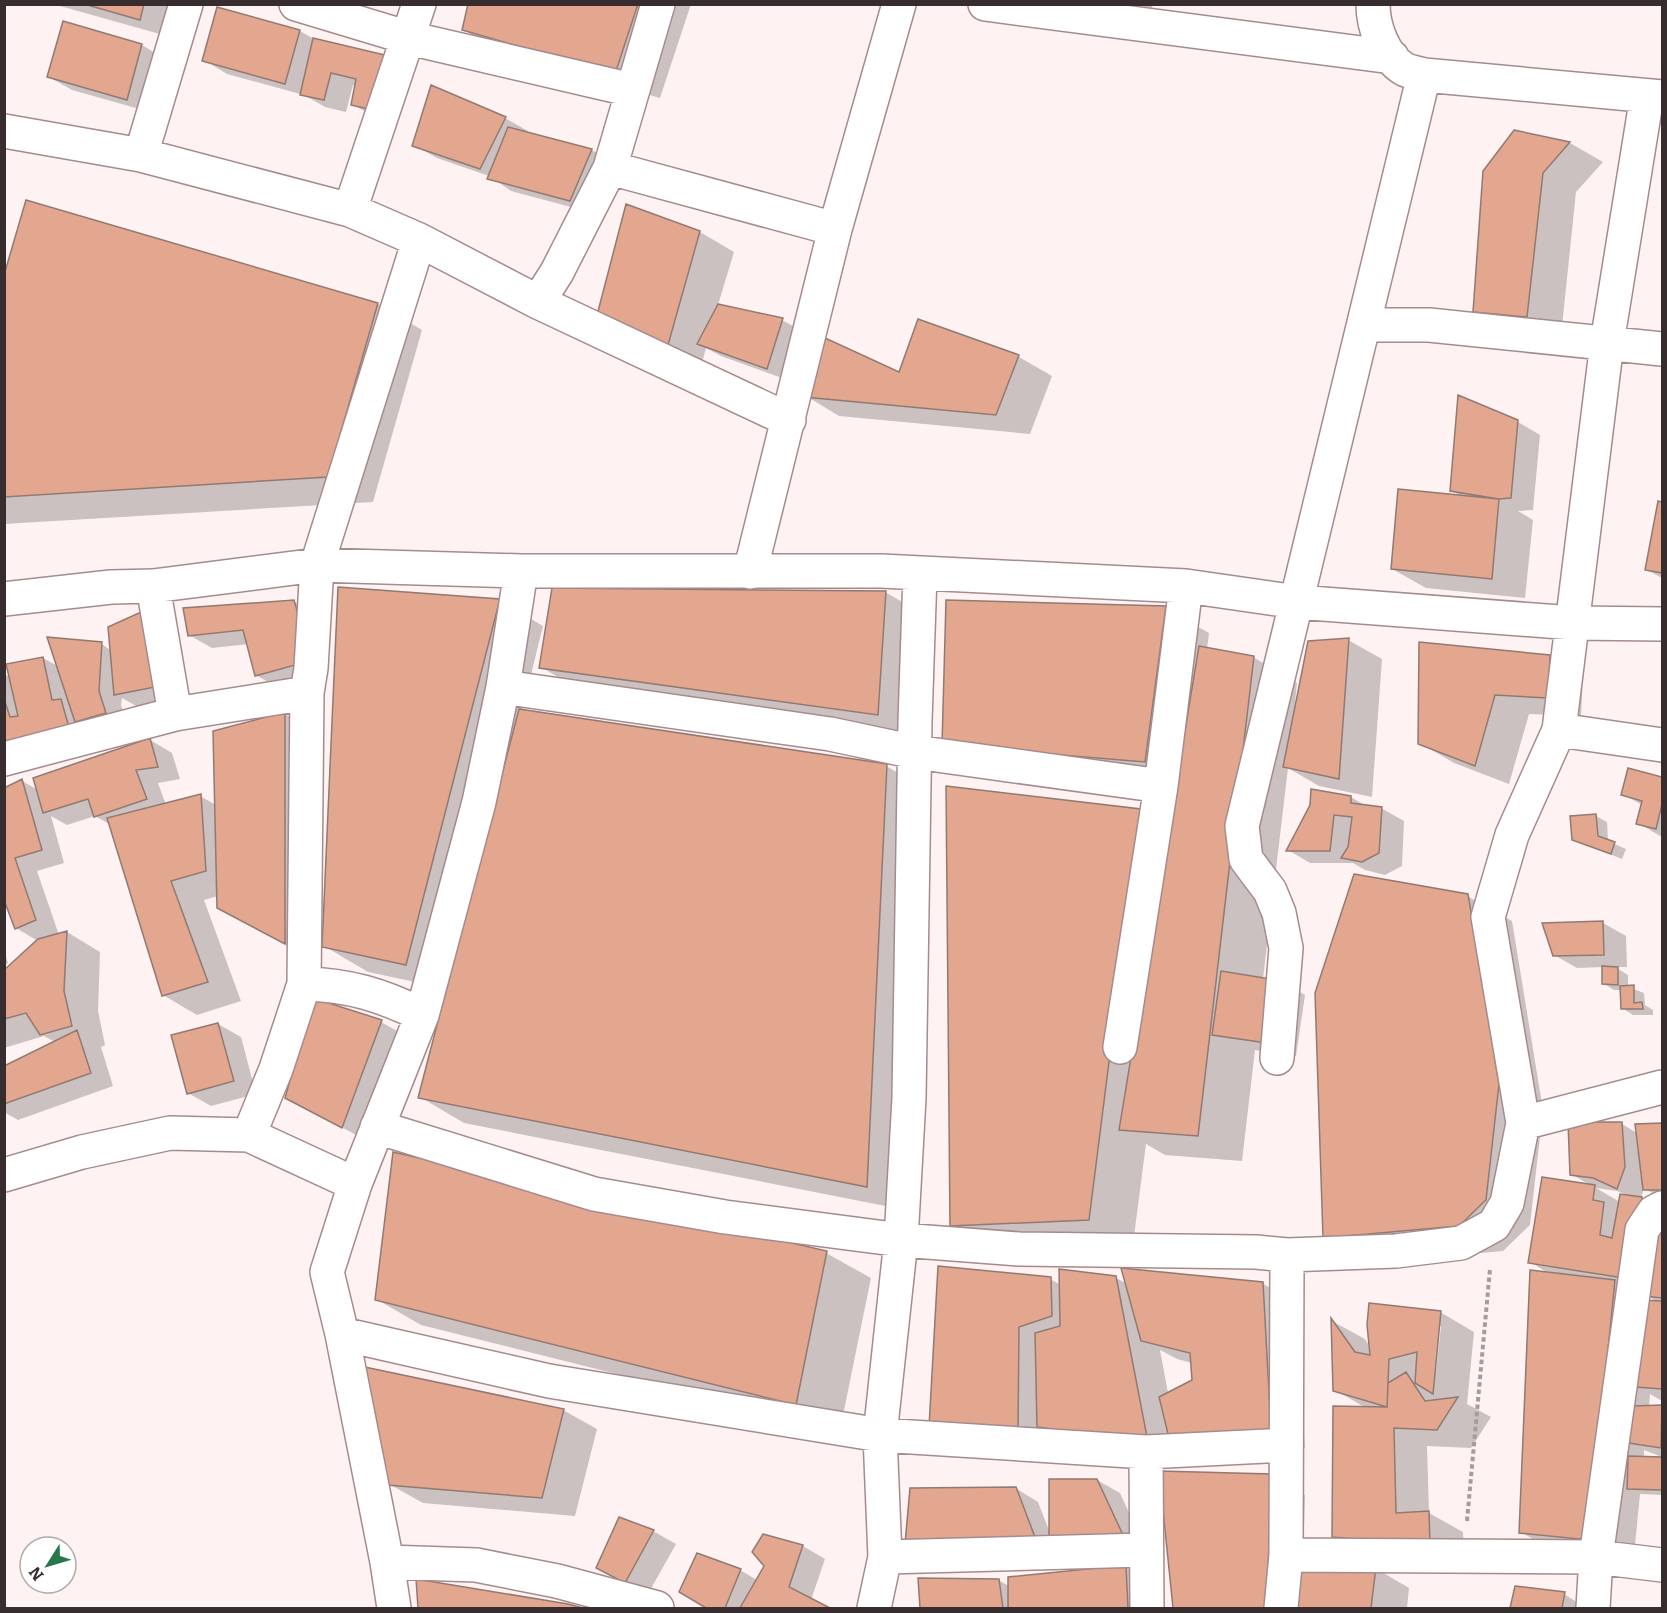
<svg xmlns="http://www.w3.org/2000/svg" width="1667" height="1613" font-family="Bitter,serif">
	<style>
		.shadow { fill: #0003; fill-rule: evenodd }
		.building { fill: #e3a68e; stroke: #917a71; stroke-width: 1.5 }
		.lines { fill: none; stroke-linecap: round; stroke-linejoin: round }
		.minor-casing { stroke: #a68b8d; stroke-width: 36 }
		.path { stroke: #a79c9c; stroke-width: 4; stroke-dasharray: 4.5 3; stroke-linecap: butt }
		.minor { stroke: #fff; stroke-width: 33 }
	</style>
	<rect width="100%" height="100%" fill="#fef2f2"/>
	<!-- shadow -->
	<path class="shadow" d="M53,4H184L174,38Z
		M470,4H691L660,98L508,55L464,30Z
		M1127,4H1152V8Z
		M218,9L300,31L314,39L384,56L375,117L352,104L357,86L353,85L346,112L325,107L304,95L227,74L204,60Z
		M64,23L142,45L165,59L150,112L72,90L49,77Z
		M505,118L528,131L526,134L592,150L614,163L593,213L511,191L489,176L437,158L414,145Z
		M1514,132L1570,143L1603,162L1576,192L1561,336L1509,330L1475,311Z
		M27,202L378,304L422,330L373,502L4,524V281Z
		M700,232L734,252L718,305L782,320L805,333L790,381L721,356L706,348L702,363L631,337Z
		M919,321L1019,357L1052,376L1030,434L839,416L806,396L900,374Z
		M1518,422L1540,435L1533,510L1518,511L1533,520L1525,598L1426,588L1392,569L1462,497L1451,490Z
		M1659,503H1662V578L1647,570Z
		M885,592L930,618L922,740L585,693L541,667Z
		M499,600L543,626L522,711L886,766L930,791L911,1211L464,1123L420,1097L448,989L368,972L324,946Z
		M294,602L317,615L322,676L279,688L256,675L249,644L212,648L189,635Z
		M1165,608L1209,633L1207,649L1253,657L1297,683L1295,703L1348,640L1382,659L1372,797L1319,786L1288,768L1263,979L1282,982L1305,995L1296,1056L1255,1050L1242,1161L1165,1155L1146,1144L1133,1244L996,1251L951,1226L1141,811L1177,785L988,770Z
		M49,638L102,644L177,700L138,707L122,698L121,705L128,726L4,770V674L10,677L43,658L59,667Z
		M1550,657L1583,676L1581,716L1529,714L1509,784L1454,763L1420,743Z
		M285,714L319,734V961L252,927L218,896L204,900L241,1001L197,1015L163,995L111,825L95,816L67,825L51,816L64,863L37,871L59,935L67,932L100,952L98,1011L105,1045L101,1047L113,1086L18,1120L4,1112V1067L55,1042L44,1036L4,1048V972L38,941L16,928L4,896L22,781L38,790L150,740L172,753L180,779L158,783L166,805L200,796L216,805Z
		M1629,770L1662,778V837L1638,823L1642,805L1623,794Z
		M1351,797L1366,806L1381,808L1404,821L1402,866L1385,875L1365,870L1353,863H1310L1288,850Z
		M1596,816L1607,822L1608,841L1626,849L1622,859L1574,840Z
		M1467,896L1512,921L1543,1110L1530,1225L1503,1251L1369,1263L1325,1238Z
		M1603,923L1626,936L1627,967H1615L1628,975V987L1644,993L1645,1005L1653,1010V1015H1633L1622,1008V990H1614L1603,983L1604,967L1577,968L1554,955Z
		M4,950L8,963L4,966Z
		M381,1022L415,1041L376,1146L287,1097Z
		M218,1024L241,1037L256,1094L211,1106L188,1093Z
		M1622,1124L1637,1133L1636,1126L1662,1124V1199L1644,1188L1641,1198L1662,1211V1401L1650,1394L1649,1407H1662V1457L1644,1450V1458L1662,1459V1495L1640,1494L1633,1565L1565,1558L1521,1532L1550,1274L1530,1262L1592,1186L1571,1174ZM1596,1188L1617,1191L1627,1195L1620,1202ZM1636,1294L1646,1295L1659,1303L1651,1302Z
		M826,1253L871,1278L840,1430L421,1325L376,1299Z
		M1116,1278L1127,1284L1262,1283L1296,1303L1305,1448L1204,1457L930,1427L1050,1279L1061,1285ZM1160,1350L1177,1359L1192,1363L1194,1381L1168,1393Z
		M1440,1312L1474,1332L1467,1404L1491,1417L1471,1448L1427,1446L1429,1513L1463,1532L1464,1563L1367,1556L1333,1536L1366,1408L1335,1390L1332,1321L1365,1339L1371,1349ZM1438,1326H1441L1436,1371L1433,1370Z
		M563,1410L597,1429L575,1516L423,1503L389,1484Z
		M1161,1473L1271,1475L1305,1495L1303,1561L1375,1568L1409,1588L1407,1608H1175Z
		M1097,1480L1120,1493L1145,1547L1073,1548L1051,1535L1057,1549L911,1490L1015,1488L1038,1502L1050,1533Z
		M653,1531L676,1544L648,1594L597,1567Z
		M764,1536L803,1546L825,1559L811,1600L827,1608H709L681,1592L740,1570L757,1580L766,1565Z
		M1126,1567L1160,1587L1161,1608H922L920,1580H998L1009,1586Z
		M417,1581L568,1606L577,1608H420Z
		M1516,1588L1564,1594L1586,1608H1512Z"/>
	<!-- building -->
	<path class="building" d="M84,4H144L140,20Z
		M468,4H638L615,74L462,30Z
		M217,7L300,30L285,84L202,61Z
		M63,21L142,44L127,100L47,77Z
		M313,38L385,55L372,110L351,105L356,79L331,73L324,100L300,95Z
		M431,85L506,117L480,169L412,146Z
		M508,127L592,149L570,201L487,179Z
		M1514,130L1570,142L1543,173L1527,317L1473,312L1483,171Z
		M26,200L378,303L328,477L4,497V275Z
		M626,204L700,231L668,345L596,319Z
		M718,304L783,318L767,369L697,344Z
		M918,319L1019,355L996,415L804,397L823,337L899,372Z
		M1458,395L1518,420L1511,498L1499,499L1450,491Z
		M1398,489L1499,499L1492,579L1391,569Z
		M1658,501L1662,502V573L1645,570Z
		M338,587L500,599L406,965L322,947Z
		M552,588L886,591L878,715L539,668Z
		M294,600L303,631L299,664L255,676L243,630L188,636L183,608Z
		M946,600L1166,606L1145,762L942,745Z
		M141,612L155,687L114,695L108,627Z
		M47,637L102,642L99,691L106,713L75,722Z
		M1349,638L1339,779L1283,767L1308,641Z
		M1419,642L1550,655L1548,698L1495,695L1475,766L1418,744Z
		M1199,646L1254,656L1198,1136L1119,1130Z
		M43,657L52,700L61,699L70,731L4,751V699L10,717L18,716L6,664Z
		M519,709L887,764L867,1187L418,1098Z
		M285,712V944L217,908L213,731Z
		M150,738L158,767L136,770L147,799L94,817L88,799L43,813L33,778Z
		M1628,768L1662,777V804L1656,829L1636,824L1642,801L1621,795Z
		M22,779L42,850L15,858L36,920L15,929L4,900V788Z
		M946,786L1141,809L1089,1220L950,1226Z
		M1311,789L1351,796V803L1382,807L1379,853L1362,862L1341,858L1348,847L1352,817L1334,815L1330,851H1286L1310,805Z
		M201,794L206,871L171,881L208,982L162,996L107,818Z
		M1596,814L1598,836L1615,842L1611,854L1572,840L1570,816Z
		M1354,874L1468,894L1499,1084L1486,1200L1459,1226L1323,1238L1315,993Z
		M1603,921L1604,955L1553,956L1542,923Z
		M67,931L64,991L72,1026L40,1035L26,1013L4,1019V970L38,939Z
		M1602,966L1618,967V985L1602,984Z
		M1221,971L1283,981L1274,1044L1212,1035Z
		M1634,985V1003L1642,1002L1643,1009H1621L1620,986Z
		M313,998L382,1020L342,1128L285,1098Z
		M218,1023L234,1081L187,1094L171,1035Z
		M77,1030L91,1073L4,1104V1066Z
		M1568,1122H1622L1625,1167L1617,1189L1593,1178L1570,1175Z
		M1662,1123V1190H1643L1635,1124Z
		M393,1152L827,1251L796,1405L375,1300Z
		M1542,1177L1595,1185L1593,1200L1604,1202L1600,1235L1612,1238L1620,1194L1642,1197L1630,1279L1528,1263Z
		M1662,1229V1298L1644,1296L1649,1248Z
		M938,1266L1051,1277L1052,1316L1019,1327L1018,1432L929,1427Z
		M1121,1268L1263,1282L1271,1429L1169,1438L1159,1397L1192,1380L1190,1353L1141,1341Z
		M1059,1269L1116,1276L1148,1442L1037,1427L1035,1333L1060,1326Z
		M1530,1270L1615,1280L1589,1540L1519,1533Z
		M1641,1300L1662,1301V1389L1635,1387Z
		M1369,1303L1441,1311L1433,1394L1415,1383L1417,1352L1389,1359L1387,1407L1333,1391L1331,1318L1355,1352L1370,1355L1367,1325Z
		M360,1366L564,1409L542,1498L387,1485Z
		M1406,1372L1425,1401L1458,1397L1437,1430L1394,1428L1396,1513L1429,1511L1430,1545L1332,1537L1333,1406L1387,1407L1388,1383Z
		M1662,1405L1661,1448L1629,1443L1633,1406Z
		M1628,1456L1662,1457V1490L1627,1489Z
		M1159,1471L1271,1474L1267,1608H1173Z
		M1049,1479H1097L1123,1535L1049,1536Z
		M1016,1487L1035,1537L905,1544L910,1488Z
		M619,1517L654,1530L625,1583L596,1568Z
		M763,1534L803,1545L789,1587L830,1608H740L764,1566L752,1552Z
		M697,1553L741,1569L725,1608H706L679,1592Z
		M1301,1560L1376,1567L1371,1608H1296Z
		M1126,1565L1128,1608H1008V1577Z
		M918,1578L999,1579L1003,1608H920Z
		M416,1579L568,1604L583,1608H418Z
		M1515,1586L1565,1592L1562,1608H1510Z"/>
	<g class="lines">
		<defs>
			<path id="minor" d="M296,4L409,38L632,90
				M985,4L1392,57
				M1373,4C1373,27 1384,57 1404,69C1409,72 1418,73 1424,75L1662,97
				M4,131L141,155L350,210
				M141,155L186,4
				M610,168L835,229
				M419,240L538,302L557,272L610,168L658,4
				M538,302L789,420
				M1365,325H1429L1662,349
				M750,572L835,229L899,4
				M153,586L175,714
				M4,599L111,587L153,586L317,565L521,571H881L1186,586L1297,602L1573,623L1662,624
				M503,687L830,734L915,752L1161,786
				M1559,730L1662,745
				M4,759L175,714L307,693L311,668L317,565L419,240L350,210L419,4
				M304,984C349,985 382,995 422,1015
				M1120,1047L1161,786L1186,586
				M1277,1058L1286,948L1279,913L1270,891L1246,859L1242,826L1424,75
				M1523,1123L1662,1087
				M377,1127L594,1194L725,1217L901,1240L1019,1249L1256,1252L1287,1255L1396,1251L1461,1243L1494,1225L1507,1203L1523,1123L1488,917L1512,835L1559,730L1607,343L1647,96
				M249,1135L276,1069L304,984L307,693
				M4,1175L82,1152L170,1133L249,1135L355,1184
				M342,1334L549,1381L880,1435L1146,1452L1285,1445
				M1146,1452L1147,1608
				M1286,1555L1596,1557L1662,1565
				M885,1557L1144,1550
				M387,1562L342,1334L327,1272L355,1184L422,1015L479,802L503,687L521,571
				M394,1608L387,1562L476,1565L557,1581L657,1608
				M874,1608L885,1557L880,1435L901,1240L909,1098L915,721L920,574
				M1281,1608L1286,1555L1287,1255
				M1593,1608L1596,1557L1642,1230L1654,1212L1662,1208"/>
		</defs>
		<!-- minor casing -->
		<use href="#minor" class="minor-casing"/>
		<!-- path -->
		<path class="path" d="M1467,1521L1490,1269"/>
		<!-- minor -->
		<use href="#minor" class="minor"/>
	</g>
	<!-- border -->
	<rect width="1667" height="1613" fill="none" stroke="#382d2e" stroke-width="12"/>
	<!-- north arrow -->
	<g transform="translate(48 1565) rotate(233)"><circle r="28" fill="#ffffff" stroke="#afabab" stroke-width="1.5"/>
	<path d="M0-4.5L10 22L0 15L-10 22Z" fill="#26784a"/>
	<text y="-9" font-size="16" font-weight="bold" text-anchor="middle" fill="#382d2e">N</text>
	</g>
</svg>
